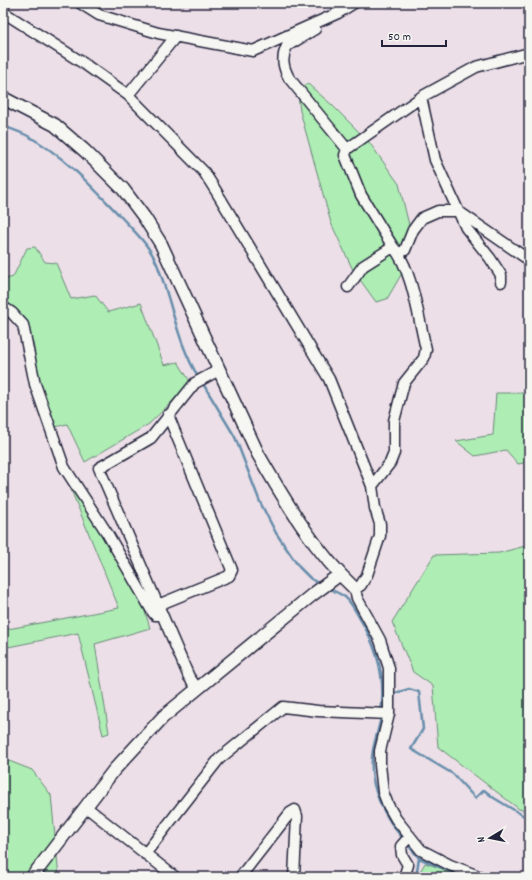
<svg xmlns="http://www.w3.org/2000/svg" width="532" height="880" font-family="Dekko,sans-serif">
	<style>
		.green { fill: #aeedb4; stroke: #688878 }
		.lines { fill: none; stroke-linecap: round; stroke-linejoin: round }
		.stream { stroke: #688eac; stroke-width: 2.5 }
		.minor-casing { stroke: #22223b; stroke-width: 13 }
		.tertiary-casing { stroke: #22223b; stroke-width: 15 }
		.minor { stroke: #f6f6f2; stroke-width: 10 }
		.tertiary { stroke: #f6f6f2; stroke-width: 12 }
	</style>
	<rect width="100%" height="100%" fill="#ecdfe7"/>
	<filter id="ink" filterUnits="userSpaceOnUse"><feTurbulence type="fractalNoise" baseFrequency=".025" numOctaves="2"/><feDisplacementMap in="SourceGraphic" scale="8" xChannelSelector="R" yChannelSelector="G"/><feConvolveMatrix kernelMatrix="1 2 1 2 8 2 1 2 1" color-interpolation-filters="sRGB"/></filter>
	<g filter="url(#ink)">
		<!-- green -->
		<path class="green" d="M308,84L332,105L369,142L399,184L410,229L405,268L387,299L376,302L353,270L331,223L300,111L297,88Z
			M35,247L45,262L56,263L71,299L95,295L108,312L141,303L164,365L178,362L191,383L149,424L85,462L67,424L52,428L37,382L24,323L3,304V280L13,277L27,248Z
			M496,393H529V462L518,464L506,450L475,456L456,441L493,435Z
			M65,475L142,602L150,628L95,644L109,733L103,735L78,633L3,648V630L119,608Z
			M529,545V812L519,809L438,747L433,686L413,672L392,622L434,555L499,553Z
			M3,761H9L32,770L51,795L59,877H3Z
			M425,863L467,877H417Z"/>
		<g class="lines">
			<!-- stream -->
			<path class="stream" d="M3,126C11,129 20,132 28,136C66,157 93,188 122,218C135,232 150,246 157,264C172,302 177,343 199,378
				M202,382L235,437L260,502L276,533L299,567L311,579L320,584
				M328,588C333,591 340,593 345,597C351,602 355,610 359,617C377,646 386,678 381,712
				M392,694L409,689L419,692L423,729L411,749L453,774L475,798L484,790L494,798L529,819
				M381,717C379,728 375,739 373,750C367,784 383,815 404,840
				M407,844L419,858L416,877
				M419,858L463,877"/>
			<defs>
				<path id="minor" d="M80,3L99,15L158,33L253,51L338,13L354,3
					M3,12L83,63L128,95L204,172L216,191L329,379L372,486L375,508L380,524V536L367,575L361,585L355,589L357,598L380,640L389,668V714L380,751V765L383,792L388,805L396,819L421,850L450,865L481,877
					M315,29L287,46C281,58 283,67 289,78L347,149
					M128,95L176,36
					M421,97L435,160L466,228L490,258L501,275V282
					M400,253L405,250L413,230L422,218L438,211H458L529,260
					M348,287L363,266L393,247
					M3,307L12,313L23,325L35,384L64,467L107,533L152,611L155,615L161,614
					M372,486L390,463L394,453V421L404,383L424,358L426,349C419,321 412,267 393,247L361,195L345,155L347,149L423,96L476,67L529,53
					M158,605L229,576L232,570L168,415
					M198,689L189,677L99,468L151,438L195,383L219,370
					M86,807L175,877
					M145,854L219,759L283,707L318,711L389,714
					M240,877L290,813L295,810L297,816L294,877
					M404,877L408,865L402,855L401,846L410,836"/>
				<path id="tertiary" d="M3,98L55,125L85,151L123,189L144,217L161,244L258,454C285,501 315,552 355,589
					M32,877L114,770L163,717L312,595L339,575"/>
			</defs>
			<!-- minor casing -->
			<use href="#minor" class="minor-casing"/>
			<!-- tertiary casing -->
			<use href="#tertiary" class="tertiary-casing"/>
			<!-- minor -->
			<use href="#minor" class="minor"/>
			<!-- tertiary -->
			<use href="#tertiary" class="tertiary"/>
		</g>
	</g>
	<!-- margin -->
	<rect width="532" height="880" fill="none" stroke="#f6f6f2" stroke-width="16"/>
	<rect x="8" y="8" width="516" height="864" fill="none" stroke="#22223b" stroke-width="1.5" filter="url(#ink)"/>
	<!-- north arrow -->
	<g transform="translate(490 838) rotate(260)" stroke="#f6f6f2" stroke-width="3" paint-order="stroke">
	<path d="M0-3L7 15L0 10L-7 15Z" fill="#22223b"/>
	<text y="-6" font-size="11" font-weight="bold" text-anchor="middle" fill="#22223b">N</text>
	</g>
	<!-- scale -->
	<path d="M382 40v6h64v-6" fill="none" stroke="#22223b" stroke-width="2"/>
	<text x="388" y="40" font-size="12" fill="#22223b" stroke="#f6f6f2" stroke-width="3" paint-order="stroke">50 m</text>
</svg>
